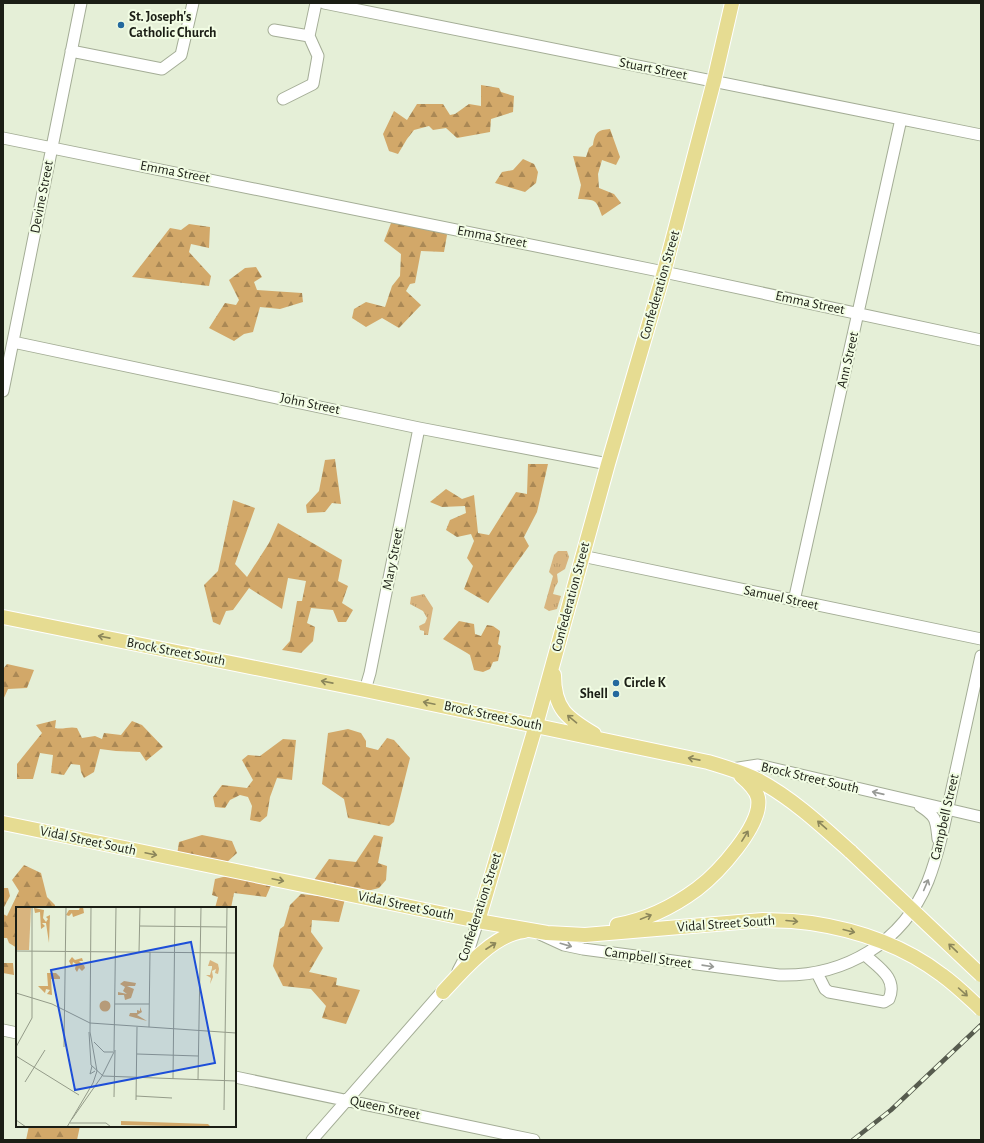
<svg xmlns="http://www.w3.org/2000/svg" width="984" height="1143" font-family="'Alegreya Sans',sans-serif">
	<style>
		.grass { fill: url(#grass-tufts) }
		.forest { fill: url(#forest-firs) }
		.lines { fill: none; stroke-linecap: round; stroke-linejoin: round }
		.minor-casing { stroke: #a4ad96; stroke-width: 13 }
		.major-casing { stroke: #fff; stroke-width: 16 }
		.minor { stroke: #fff; stroke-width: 11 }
		.major { stroke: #e6dc92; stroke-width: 14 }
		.rail-casing { stroke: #565b4e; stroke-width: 4.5 }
		.rail { stroke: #f2fde4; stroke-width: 3; stroke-dasharray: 9; stroke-linecap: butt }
		.major-bridge-casing { stroke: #fff; stroke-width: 16; stroke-linecap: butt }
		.major-bridge { stroke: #e6dc92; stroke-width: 14 }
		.oneway { stroke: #8b865a }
		.oneway2 { stroke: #989a96 }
		.poi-dot { fill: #24699e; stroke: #f2fde4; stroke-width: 1.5 }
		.labels { text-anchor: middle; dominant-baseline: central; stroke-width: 4; stroke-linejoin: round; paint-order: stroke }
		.poi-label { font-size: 14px; font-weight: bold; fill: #1b1e15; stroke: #f2fde4; text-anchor: start }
		.street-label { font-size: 14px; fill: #1b1e15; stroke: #f2fde4 }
		.inset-road { fill: none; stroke: #949b89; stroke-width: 1 }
		.view { fill: #1d4ed8; fill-opacity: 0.15; stroke: #1d4ed8; stroke-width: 2 }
		.inset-edge { fill: none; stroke: #1b1e15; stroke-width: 2 }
	</style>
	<defs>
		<pattern id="grass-tufts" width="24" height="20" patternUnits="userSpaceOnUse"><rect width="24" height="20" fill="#d8b47e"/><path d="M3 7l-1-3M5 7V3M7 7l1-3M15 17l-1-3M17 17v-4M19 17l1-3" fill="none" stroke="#b99a6c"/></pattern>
		<pattern id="forest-firs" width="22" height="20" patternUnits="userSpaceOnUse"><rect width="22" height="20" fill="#d2a869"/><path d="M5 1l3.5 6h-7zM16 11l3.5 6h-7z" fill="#a85"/></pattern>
	</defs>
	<rect width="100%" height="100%" fill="#e5efd7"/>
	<!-- grass -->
	<path class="grass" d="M558,551H567L569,557L565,569L557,574L558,582L555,587L553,594L561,596L557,609L549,611L544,608L553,576L549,572L554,555Z
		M424,594L433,608L428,635H424V631L420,630L419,626L425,623L427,618L423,611L410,604L411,597Z"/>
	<!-- forest -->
	<path class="forest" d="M481,85L499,88L501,92L514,96L513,112L491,119L490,132L457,138L446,128L433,130L429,126L414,130L407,139L398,154L389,151L383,134L394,111L407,120L417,104H443L450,115L455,114L469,104L481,106Z
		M610,129L620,157L616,165L602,160L598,174L599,188L614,194L621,203L602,216C596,199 596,200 578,199L581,185L573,156L586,157L589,148L593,145C595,132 598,130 610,129Z
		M523,159L534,164L538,172L536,183L525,192L495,183L502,172L513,170Z
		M395,213L439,221L447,235L444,252L421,251L415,283L410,284L406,291L421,305L399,328L382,318L366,327L352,318L354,309L366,302L385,307L392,286L400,276L401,254L384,241Z
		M189,224L210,227L209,248L191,244L189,252L211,276L209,286L132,277L170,228L181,230Z
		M256,267L262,277L254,282L257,290L302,293L303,302L280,309L260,307L253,332L244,334L234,341L209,328L225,303L236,305L239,300L229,280L245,268Z
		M335,459L341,504L332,503L325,512L307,513L306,505L319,491L325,460Z
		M528,464H548L537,512L524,537L529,546L488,603L464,589L473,566L467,558L474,541L471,534L457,537L446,530L450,520L466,513L465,506L442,507L430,502L446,489L462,499L474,495L478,533L489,535L516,492L527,494Z
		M233,500L255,508L235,564L247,577L269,543L278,523L342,560L338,581L348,586L342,603L353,610L346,622H338L333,610L311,608L307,623L315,627L313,641L301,653L282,650L290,641L297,601H302L306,581L288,578L282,609L249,588L233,610L226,611L220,625L213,622L204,585L218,571Z
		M459,621L474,624L475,634L481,636L487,625L493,626L500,631L498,644L501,646L498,661L493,662L490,669L483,672L474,670L470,655L467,653L443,639Z
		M7,664L34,670L27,688L8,689L3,700V669Z
		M56,720L55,728C63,730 69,726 77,728L82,738L95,736L102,739L104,733L121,735L132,721L142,725L163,747L146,761L140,752L116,751L100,749L94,772L84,778L81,772L80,765L71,764L64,775L51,773L53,755L40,753L33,779H17V764L42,733L36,725Z
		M348,729L361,733L366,741V747L378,750L387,738L394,740L410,758L394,822L389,826L348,818L344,799L322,784L328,733Z
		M283,739L296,740L292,780L277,778L270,797L267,816L260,822L250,820L252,806L248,797L240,795L230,800L225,808L215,807L213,797L222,785L247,788L253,780L242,760L248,755L260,756Z
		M202,835L232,841L237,853L225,864L177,855L179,842Z
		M374,835L383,837L378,863L387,866L386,880L379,888L367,891L314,880L329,859L356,862Z
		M24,865L41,873L47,897L55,905V908H17V948L9,943L7,938H3V914L7,916L19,891L12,880Z
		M227,876L272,883L266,897L234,893L231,908H215L218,897L212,895L215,879Z
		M3,888H8L10,896L3,909Z
		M301,894L345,899L339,922L312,920L311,932L323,948L309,972L337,978L336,985L360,990L346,1024L322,1018L326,1006L311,989L283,986L273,966L280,929L284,926L290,905Z
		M3,963H13L14,975L3,973Z
		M29,1126H80L77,1140H26Z"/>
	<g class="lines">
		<defs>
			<path id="minor" d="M324,3L981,135
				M274,30L309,36L316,3
				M71,51L162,69L181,55L193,3
				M283,99L313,84L318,56L309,36
				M3,138L664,272L981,340
				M13,342L419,428L608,464
				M3,391L81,3
				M582,556L981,639
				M794,601L901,119
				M365,690L370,673L419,428
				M732,769L758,765L981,817
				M920,806C937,817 936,820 938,839
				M540,934L564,945L583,949L779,975C844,977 903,943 928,881C940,850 946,816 953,784C962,741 972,699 981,656
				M458,971L468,952L478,921
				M817,973L825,989L829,992L884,1002L889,999C898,978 878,967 865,955
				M3,1030L17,1033
				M235,1077L534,1140
				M312,1140L447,986"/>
			<path id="major" d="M3,617L365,690L708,762C725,767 742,772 758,780C792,798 822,826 851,852
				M554,675C554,709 567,718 594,734
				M3,823L478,921L547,933L585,935L763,920L792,921L811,923
				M478,921L536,725L608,464L664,272L714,81L732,3
				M617,925C645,920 674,906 697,889C717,874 763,825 758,798C756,789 748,782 741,776
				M443,992C462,971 494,934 524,931"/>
		</defs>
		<!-- minor casing -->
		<use href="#minor" class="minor-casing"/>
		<!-- major casing -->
		<use href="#major" class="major-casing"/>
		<!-- minor -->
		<use href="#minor" class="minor"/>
		<!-- major -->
		<use href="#major" class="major"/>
		<defs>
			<path id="rail" d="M853,1140L891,1110L981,1025"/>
		</defs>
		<!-- rail casing -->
		<use href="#rail" class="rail-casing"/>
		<!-- rail -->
		<use href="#rail" class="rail"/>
		<defs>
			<path id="major-bridge" d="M851,852L981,975
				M811,923C858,930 904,946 942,975C956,985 968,997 981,1009"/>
		</defs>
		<!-- major-bridge casing -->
		<use href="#major-bridge" class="major-bridge-casing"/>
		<!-- major-bridge -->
		<use href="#major-bridge" class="major-bridge"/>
	</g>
	<!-- one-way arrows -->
	<defs><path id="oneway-shaft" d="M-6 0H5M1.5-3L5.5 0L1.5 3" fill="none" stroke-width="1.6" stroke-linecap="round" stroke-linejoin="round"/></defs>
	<g class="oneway">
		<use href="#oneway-shaft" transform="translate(104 637) rotate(-169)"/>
		<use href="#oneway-shaft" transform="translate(327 682) rotate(-169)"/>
		<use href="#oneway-shaft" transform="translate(429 703) rotate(-168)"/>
		<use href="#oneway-shaft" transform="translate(572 719) rotate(-140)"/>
		<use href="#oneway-shaft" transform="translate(694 759) rotate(-169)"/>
		<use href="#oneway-shaft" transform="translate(822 825) rotate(-139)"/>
		<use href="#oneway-shaft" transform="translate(745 836) rotate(-58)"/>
		<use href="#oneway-shaft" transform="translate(151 854) rotate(12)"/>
		<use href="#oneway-shaft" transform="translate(278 880) rotate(12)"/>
		<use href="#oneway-shaft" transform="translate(646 917) rotate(-22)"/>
		<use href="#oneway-shaft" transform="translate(792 921) rotate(5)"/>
		<use href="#oneway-shaft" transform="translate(849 931) rotate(14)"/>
		<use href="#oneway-shaft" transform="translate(491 946) rotate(-33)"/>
		<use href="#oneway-shaft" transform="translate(953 948) rotate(-136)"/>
		<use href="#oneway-shaft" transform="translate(963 992) rotate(42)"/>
	</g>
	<g class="oneway2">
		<use href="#oneway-shaft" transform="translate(878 793) rotate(-167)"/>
		<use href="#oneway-shaft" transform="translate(926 885) rotate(-67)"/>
		<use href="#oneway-shaft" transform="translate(566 945) rotate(16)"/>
		<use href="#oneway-shaft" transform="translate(708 966) rotate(8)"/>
	</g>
	<!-- markers -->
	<g class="poi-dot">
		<circle cx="121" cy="25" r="4"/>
		<circle cx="616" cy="683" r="4"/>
		<circle cx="616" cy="694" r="4"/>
	</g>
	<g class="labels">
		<!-- poi labels -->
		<g class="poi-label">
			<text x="129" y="17">St. Joseph's<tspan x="129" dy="16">Catholic Church</tspan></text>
			<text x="624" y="683">Circle K</text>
			<text x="608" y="694" text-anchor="end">Shell</text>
		</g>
		<!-- street labels -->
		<g class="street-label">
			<text transform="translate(653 69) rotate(11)">Stuart Street</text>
			<text transform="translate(175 172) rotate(11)">Emma Street</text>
			<text transform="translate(42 197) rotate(-79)">Devine Street</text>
			<text transform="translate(492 237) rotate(11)">Emma Street</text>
			<text transform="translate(660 285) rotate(-74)">Confederation Street</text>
			<text transform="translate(810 303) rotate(12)">Emma Street</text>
			<text transform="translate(848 360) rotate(-77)">Ann Street</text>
			<text transform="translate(310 404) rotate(12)">John Street</text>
			<text transform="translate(393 559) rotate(-79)">Mary Street</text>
			<text transform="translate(571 597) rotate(-75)">Confederation Street</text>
			<text transform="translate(781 598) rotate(12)">Samuel Street</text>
			<text transform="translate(176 652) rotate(11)">Brock Street South</text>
			<text transform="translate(493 716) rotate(12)">Brock Street South</text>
			<text transform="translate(810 778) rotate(13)">Brock Street South</text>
			<text transform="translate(945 817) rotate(-77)">Campbell Street</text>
			<text transform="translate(88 841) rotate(12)">Vidal Street South</text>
			<text transform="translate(406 906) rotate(12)">Vidal Street South</text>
			<text transform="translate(480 907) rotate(-72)">Confederation Street</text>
			<text transform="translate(726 924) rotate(-4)">Vidal Street South</text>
			<text transform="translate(648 958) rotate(8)">Campbell Street</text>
			<text transform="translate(385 1108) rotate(12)">Queen Street</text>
		</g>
	</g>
	<!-- overview -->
	<g transform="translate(16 907)">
		<rect width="220" height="220" fill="#e5efd7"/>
		<path d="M194,53L202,57L203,62L202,67L199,66L200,62L196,64L197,70L194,77L195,71L190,68H194L196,61V59H192Z" fill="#d8b47e"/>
		<path d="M64,0H67L68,6L57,10L56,6L53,9L50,8L53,3H63ZM18,1L28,3L27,11L30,15L32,12L30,10L34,8L33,36L30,16H26L29,19L25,22L24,5L19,6ZM56,50L59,53L66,51L67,54H63L67,58H63H68L69,61L66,64L63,61L61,65L59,62L60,57L57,55L56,60L53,54ZM31,66H40L44,70V72H35L36,88L31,87L34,83L30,82L29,86L22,79H32ZM108,74L120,76L119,79H111L118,82L115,91L109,93L108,88H102V85L111,87L107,84L109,80L104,77ZM83.5 99a5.5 5.5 0 1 1 11 0a5.5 5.5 0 1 1-11 0ZM124,100L126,105L121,108L131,114L113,109L114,106H121V103L124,104ZM105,214L192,217L195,220L105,218Z" fill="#d2a869"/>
		<path d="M0,0H15L13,43H0Z" fill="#d8b47e"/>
		<path class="inset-road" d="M124,19L210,20M0,44L220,46M123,45L124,0M0,86L36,97L74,116M99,97H133M74,116L220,126M133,120L134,45M73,125L75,158L87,169L220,174M78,135L88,145H97M0,140L16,111V0M48,140L50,0M121,147L182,149M0,149L63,188M76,159L74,167L79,164M157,172L159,0M182,173L185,0M9,175L29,143M120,189L156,191M98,190L99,143M120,193L121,120M208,203L211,0M56,212L86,169L98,145L100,0M0,213L10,220M54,216H90L95,220M51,220L77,176L81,164L74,125L75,0"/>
		<path class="view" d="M175,35L199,156L59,183L35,63Z"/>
		<rect width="220" height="220" class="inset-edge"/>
	</g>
	<!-- border -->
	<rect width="984" height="1143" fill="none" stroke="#1b1e15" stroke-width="8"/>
</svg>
